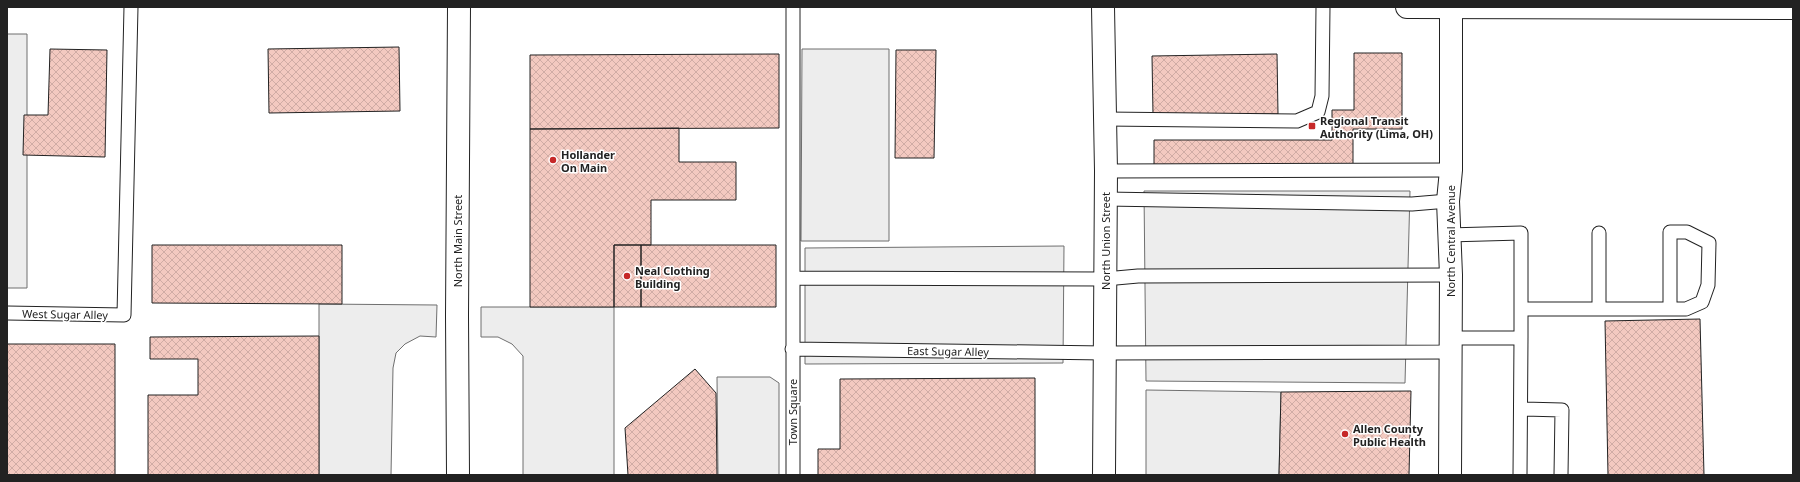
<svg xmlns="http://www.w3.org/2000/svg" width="1800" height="482" font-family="'Noto Sans',sans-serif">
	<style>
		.parking { fill: #ededed; stroke: #6f6f6f }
		.building { fill: url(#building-cross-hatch); stroke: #222 }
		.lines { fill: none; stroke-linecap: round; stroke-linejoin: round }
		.lane-casing { stroke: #222; stroke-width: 15 }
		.street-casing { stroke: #222; stroke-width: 24 }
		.primary-casing { stroke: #222; stroke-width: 24 }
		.lane { stroke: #fff; stroke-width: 13 }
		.street { stroke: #fff; stroke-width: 22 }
		.primary { stroke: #fff; stroke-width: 22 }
		.poi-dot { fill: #c62828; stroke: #fff; stroke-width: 1.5 }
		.labels { text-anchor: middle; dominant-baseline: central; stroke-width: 3; stroke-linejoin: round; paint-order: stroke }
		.poi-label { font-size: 11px; font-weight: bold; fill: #222; stroke: #fff; text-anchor: start }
		.street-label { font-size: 11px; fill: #222; stroke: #fff }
	</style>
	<defs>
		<pattern id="building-cross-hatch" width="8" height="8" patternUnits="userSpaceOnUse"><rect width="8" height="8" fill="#f3c9c0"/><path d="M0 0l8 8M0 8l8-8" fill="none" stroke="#d0aca5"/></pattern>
	</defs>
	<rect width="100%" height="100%" fill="#fff"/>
	<!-- parking -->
	<path class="parking" d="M7,34H27V288H7Z
		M802,49H889V241H801Z
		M1144,191H1410L1405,383L1146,381Z
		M1064,246L1063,363L805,364V248Z
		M319,304L437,305L436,337L420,336L405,344L396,353L393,368L391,475H319Z
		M481,307H614V475H523V356L512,344L498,337H481Z
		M717,377H770L779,383V475H718Z
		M1146,390L1281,392L1279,475H1146Z"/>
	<!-- building -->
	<path class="building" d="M399,47L400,111L269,113L268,49Z
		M50,49L107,50L105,157L23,155L24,115H48Z
		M896,50H936L934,158H895Z
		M1354,53H1402V129H1353V167H1154V140H1332V110H1354Z
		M779,54V128L530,129V55Z
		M1277,54L1278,114L1153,115L1152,56Z
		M679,128V162H736V200H651V245H614V307H530V129Z
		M152,245H342V304L152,303Z
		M614,245H641V307H614Z
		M641,245H776V307H641Z
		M1700,319L1704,475H1608L1605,321Z
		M319,336V475H148V395H198V359H150V337Z
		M7,344H115V475H7Z
		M695,369L716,393L717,475H628L625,428Z
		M1035,378V475H818V449H840V379Z
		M1411,391L1409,475H1279L1281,392Z"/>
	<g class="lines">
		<defs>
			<path id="lane" d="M1105,119L1297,121L1318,112L1322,96L1323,7
				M1106,171L1451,170
				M1106,199L1412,204L1448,201
				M1599,233V309
				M1448,235L1521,233V338H1451
				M793,278L1105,279L1138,276L1451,275
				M1521,309H1686L1702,302L1708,285L1709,243L1687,232H1670V309
				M7,313L124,315L131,7
				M792,349L1105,353L1451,352
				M1521,409L1562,410L1561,475
				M793,475V7
				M1520,475L1521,338"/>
			<path id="street" d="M1407,7L1793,8
				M458,475L457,316L459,7"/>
			<path id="primary" d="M1103,7L1106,171L1104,475
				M1450,475L1451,275L1448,201L1451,170V7"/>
		</defs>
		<!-- lane casing -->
		<use href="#lane" class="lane-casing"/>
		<!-- street casing -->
		<use href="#street" class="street-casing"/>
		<!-- primary casing -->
		<use href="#primary" class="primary-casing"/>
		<!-- lane -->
		<use href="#lane" class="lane"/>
		<!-- street -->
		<use href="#street" class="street"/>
		<!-- primary -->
		<use href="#primary" class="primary"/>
	</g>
	<!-- markers -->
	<g class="poi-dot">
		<rect x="1308" y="122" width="8" height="8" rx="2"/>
		<circle cx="553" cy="160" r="4"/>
		<circle cx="627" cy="276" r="4"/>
		<circle cx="1345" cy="434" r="4"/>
	</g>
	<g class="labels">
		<!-- poi labels -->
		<g class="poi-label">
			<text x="1320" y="120">Regional Transit<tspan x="1320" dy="13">Authority (Lima, OH)</tspan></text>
			<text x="561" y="154">Hollander<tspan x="561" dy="13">On Main</tspan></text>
			<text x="635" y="270">Neal Clothing<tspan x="635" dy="13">Building</tspan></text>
			<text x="1353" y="428">Allen County<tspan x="1353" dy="13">Public Health</tspan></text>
		</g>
		<!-- street labels -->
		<g class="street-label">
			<text transform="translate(457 241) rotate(-90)">North Main Street</text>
			<text transform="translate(1105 241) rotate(-90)">North Union Street</text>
			<text transform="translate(1450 241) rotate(-90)">North Central Avenue</text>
			<text transform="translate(65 314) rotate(1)">West Sugar Alley</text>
			<text transform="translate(948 351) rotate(1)">East Sugar Alley</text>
			<text transform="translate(792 412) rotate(-90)">Town Square</text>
		</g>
	</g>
	<!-- border -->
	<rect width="1800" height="482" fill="none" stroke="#222222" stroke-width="16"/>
</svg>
